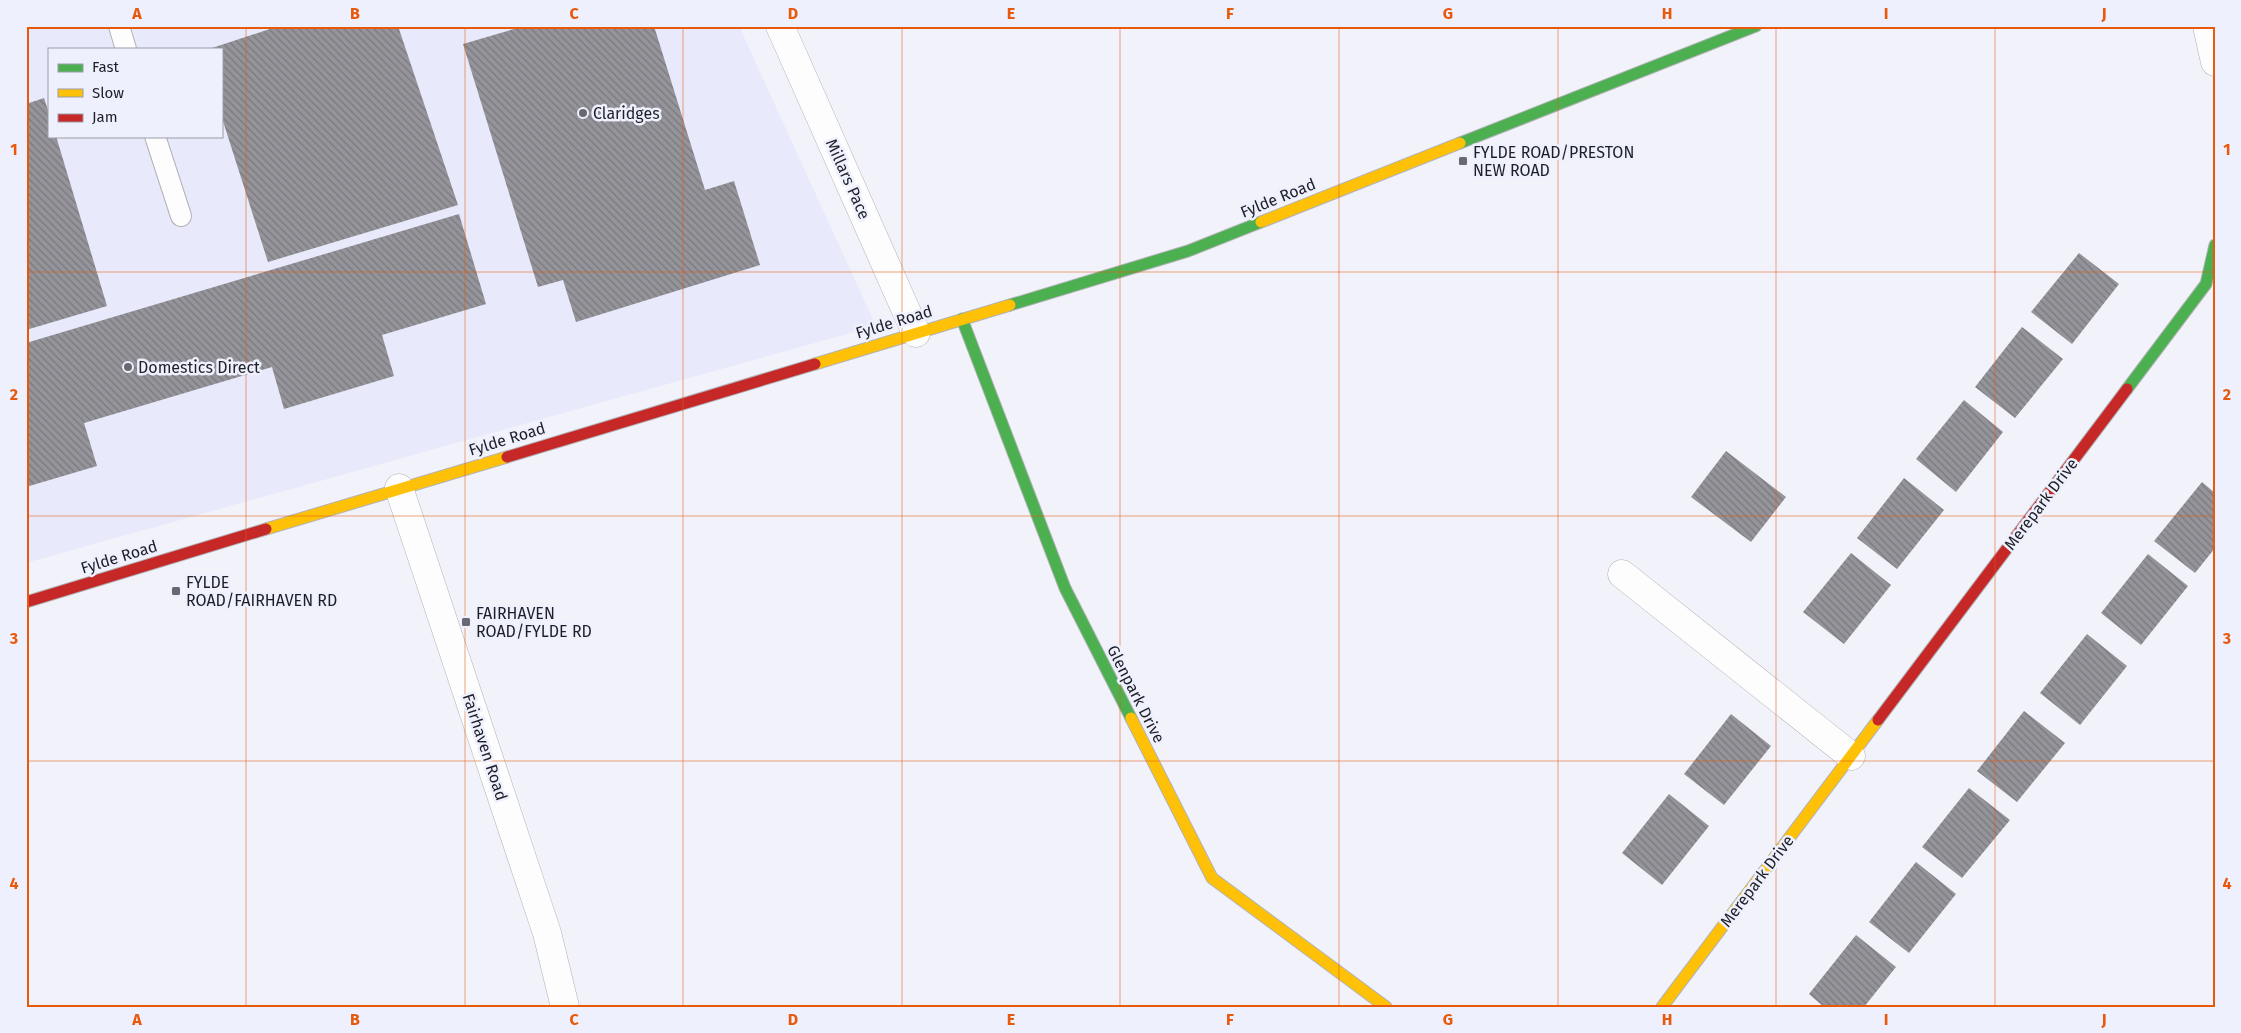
<svg xmlns="http://www.w3.org/2000/svg" width="2241" height="1033" font-family="'Fira Sans',sans-serif">
	<style>
		.built { fill: #e8eafb; fill-rule: evenodd }
		.building { fill: url(#building-back-hatch) }
		.lines { fill: none; stroke-linecap: round; stroke-linejoin: round }
		.lane-casing { stroke: #b1b2b7; stroke-width: 22 }
		.street-casing { stroke: #b1b2b7; stroke-width: 29 }
		.fast-casing { stroke: #b1b2b7; stroke-width: 13 }
		.slow-casing { stroke: #b1b2b7; stroke-width: 13 }
		.jam-casing { stroke: #b1b2b7; stroke-width: 13 }
		.lane { stroke: #fdfdfe; stroke-width: 20 }
		.street { stroke: #fdfdfe; stroke-width: 28 }
		.fast { stroke: #4caf50; stroke-width: 11 }
		.slow { stroke: #ffc107; stroke-width: 11 }
		.jam { stroke: #c62828; stroke-width: 11 }
		.grid { fill: none; stroke: #e8590c; stroke-width: 1; stroke-opacity: 0.55 }
		.poi-dot { fill: #686970; stroke: #eef0fe; stroke-width: 2 }
		.labels { text-anchor: middle; dominant-baseline: central; stroke-width: 5; stroke-linejoin: round; paint-order: stroke }
		.poi-label { font-size: 16px; fill: #1e1f25; stroke: #eef0fe; text-anchor: start }
		.street-label { font-size: 16px; fill: #1e1f25; stroke: #eef0fe }
		.neatline { fill: none; stroke: #e8590c; stroke-width: 2 }
		.grid-label { font-size: 16px; text-anchor: middle; font-weight: bold; fill: #e8590c }
	</style>
	<defs>
		<pattern id="building-back-hatch" width="6" height="6" patternUnits="userSpaceOnUse" patternTransform="scale(1.25)"><rect width="6" height="6" fill="#94949a"/><path d="M-1 5l2 2M0 0l6 6M5-1l2 2" fill="none" stroke="#78787d"/></pattern>
	</defs>
	<rect width="100%" height="100%" fill="#f2f3fa"/>
	<!-- built -->
	<path class="built" d="M26,26H739L876,326L26,563ZM49,49H221V136H49Z"/>
	<!-- building -->
	<path class="building" d="M279,26H398L458,205L268,262L221,115V49L212,48Z
		M524,26H654L705,190L734,181L760,265L576,322L563,280L538,287L463,44Z
		M44,98L49,113V136H56L107,306L26,330V104Z
		M459,214L486,304L382,335L394,376L284,409L272,367L84,423L97,466L26,487V343Z
		M2079,253L2119,284L2072,344L2031,312Z
		M2022,327L2063,359L2015,418L1975,387Z
		M1964,400L2003,432L1956,492L1916,459Z
		M1726,451L1786,497L1751,542L1691,497Z
		M1904,478L1944,510L1897,569L1857,538Z
		M2202,482L2215,493V548L2195,573L2154,541Z
		M1851,553L1891,585L1844,644L1803,612Z
		M2148,554L2188,586L2141,645L2101,613Z
		M2087,634L2127,666L2080,725L2040,693Z
		M2024,711L2065,743L2017,802L1977,771Z
		M1731,714L1771,746L1724,805L1684,774Z
		M1969,788L2010,820L1962,878L1922,847Z
		M1669,794L1709,826L1662,885L1622,853Z
		M1916,862L1956,894L1909,953L1869,922Z
		M1856,935L1896,967L1864,1007H1824L1809,994Z"/>
	<g class="lines">
		<defs>
			<path id="lane" d="M119,26L126,49
				M155,136L181,216"/>
			<path id="street" d="M780,26L916,333
				M2207,26L2215,62
				M399,488L547,933L565,1007
				M1622,574L1851,756"/>
			<path id="fast" d="M1460,143L1756,26
				M1010,305L1188,251L1261,222
				M962,319L1065,588L1131,718
				M2127,389L2206,284L2215,245"/>
			<path id="slow" d="M1261,222L1460,143
				M815,364L1010,305
				M266,529L507,457
				M1131,718L1212,878L1386,1007
				M1662,1007L1878,720"/>
			<path id="jam" d="M507,457L815,364
				M26,602L266,529
				M1878,720L2127,389"/>
		</defs>
		<!-- lane casing -->
		<use href="#lane" class="lane-casing"/>
		<!-- street casing -->
		<use href="#street" class="street-casing"/>
		<!-- fast casing -->
		<use href="#fast" class="fast-casing"/>
		<!-- slow casing -->
		<use href="#slow" class="slow-casing"/>
		<!-- jam casing -->
		<use href="#jam" class="jam-casing"/>
		<!-- lane -->
		<use href="#lane" class="lane"/>
		<!-- street -->
		<use href="#street" class="street"/>
		<!-- fast -->
		<use href="#fast" class="fast"/>
		<!-- slow -->
		<use href="#slow" class="slow"/>
		<!-- jam -->
		<use href="#jam" class="jam"/>
	</g>
	<!-- grid -->
	<path class="grid" d="M246,26V1007M465,26V1007M683,26V1007M902,26V1007M1120,26V1007M1339,26V1007M1558,26V1007M1776,26V1007M1995,26V1007M26,272H2215M26,516H2215M26,761H2215"/>
	<!-- markers -->
	<g class="poi-dot">
		<circle cx="583" cy="113" r="5"/>
		<rect x="1458" y="156" width="10" height="10" rx="2.5"/>
		<circle cx="128" cy="367" r="5"/>
		<rect x="171" y="586" width="10" height="10" rx="2.5"/>
		<rect x="461" y="617" width="10" height="10" rx="2.5"/>
	</g>
	<g class="labels">
		<!-- poi labels -->
		<g class="poi-label">
			<text x="593" y="113">Claridges</text>
			<text x="1473" y="152">FYLDE ROAD/PRESTON<tspan x="1473" dy="18">NEW ROAD</tspan></text>
			<text x="138" y="367">Domestics Direct</text>
			<text x="186" y="582">FYLDE<tspan x="186" dy="18">ROAD/FAIRHAVEN RD</tspan></text>
			<text x="476" y="613">FAIRHAVEN<tspan x="476" dy="18">ROAD/FYLDE RD</tspan></text>
		</g>
		<!-- street labels -->
		<g class="street-label">
			<text transform="translate(848 179) rotate(66)">Millars Pace</text>
			<text transform="translate(1278 198) rotate(-22)">Fylde Road</text>
			<text transform="translate(894 322) rotate(-17)">Fylde Road</text>
			<text transform="translate(507 439) rotate(-17)">Fylde Road</text>
			<text transform="translate(2041 504) rotate(-53)">Merepark Drive</text>
			<text transform="translate(119 557) rotate(-17)">Fylde Road</text>
			<text transform="translate(1136 694) rotate(63)">Glenpark Drive</text>
			<text transform="translate(485 747) rotate(72)">Fairhaven Road</text>
			<text transform="translate(1757 881) rotate(-53)">Merepark Drive</text>
		</g>
	</g>
	<!-- border -->
	<rect width="2241" height="1033" fill="none" stroke="#eef0fe" stroke-width="55"/>
	<!-- legend -->
	<rect x="48" y="48" width="175" height="90" fill="#eef0fe" stroke="#9b9ca7"/>
	<rect x="58" y="64" width="25" height="8" fill="#4caf50" stroke="#9b9ca7"/>
	<text x="92" y="72" font-size="15" fill="#1e1f25">Fast</text>
	<rect x="58" y="89" width="25" height="8" fill="#ffc107" stroke="#9b9ca7"/>
	<text x="92" y="98" font-size="15" fill="#1e1f25">Slow</text>
	<rect x="58" y="114" width="25" height="8" fill="#c62828" stroke="#9b9ca7"/>
	<text x="92" y="122" font-size="15" fill="#1e1f25">Jam</text>
	<rect x="28" y="28" width="2186" height="978" class="neatline"/>
	<g class="grid-label">
		<text x="137" y="19">A</text>
		<text x="355" y="19">B</text>
		<text x="574" y="19">C</text>
		<text x="793" y="19">D</text>
		<text x="1011" y="19">E</text>
		<text x="1230" y="19">F</text>
		<text x="1448" y="19">G</text>
		<text x="1667" y="19">H</text>
		<text x="1886" y="19">I</text>
		<text x="2104" y="19">J</text>
		<text x="14" y="155">1</text>
		<text x="2227" y="155">1</text>
		<text x="14" y="400">2</text>
		<text x="2227" y="400">2</text>
		<text x="14" y="644">3</text>
		<text x="2227" y="644">3</text>
		<text x="14" y="889">4</text>
		<text x="2227" y="889">4</text>
		<text x="137" y="1025">A</text>
		<text x="355" y="1025">B</text>
		<text x="574" y="1025">C</text>
		<text x="793" y="1025">D</text>
		<text x="1011" y="1025">E</text>
		<text x="1230" y="1025">F</text>
		<text x="1448" y="1025">G</text>
		<text x="1667" y="1025">H</text>
		<text x="1886" y="1025">I</text>
		<text x="2104" y="1025">J</text>
	</g>
</svg>
